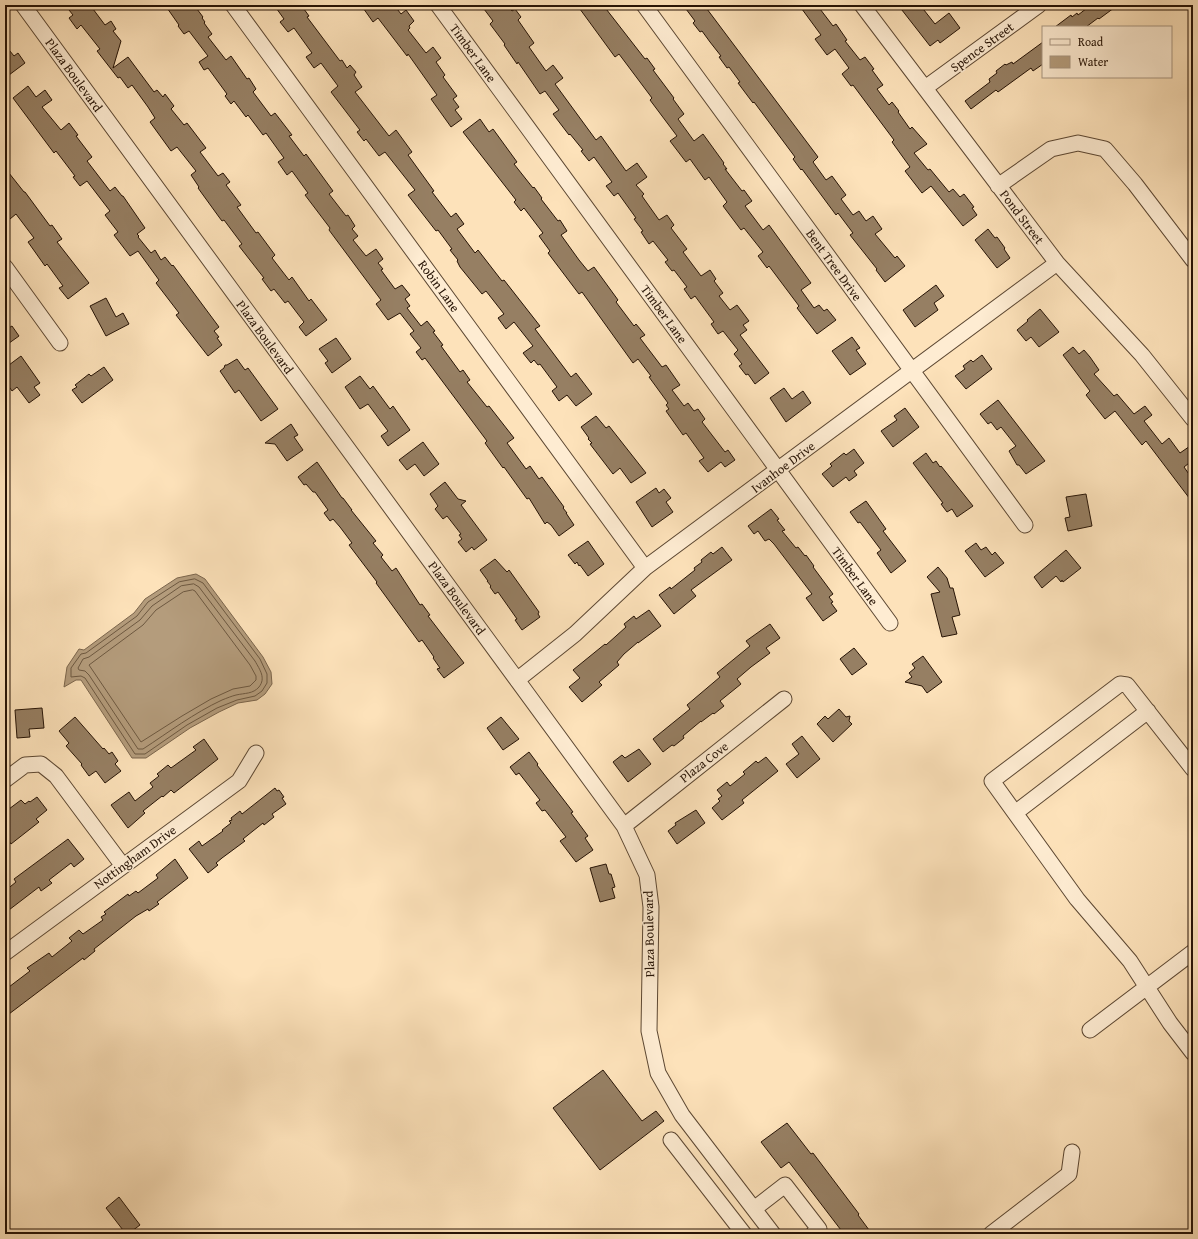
<svg xmlns="http://www.w3.org/2000/svg" width="1198" height="1239" font-family="'Gentium Book Plus',serif">
	<style>
		.water { fill: #b49c7c; stroke: #7b654c }
		.lines { fill: none; stroke-linecap: round; stroke-linejoin: round }
		.shore { stroke: #6d5840; stroke-width: 1 }
		.building { fill: #967f63; stroke: #261305 }
		.minor-casing { stroke: #5c4732; stroke-width: 17 }
		.minor { stroke: #feecd2; stroke-width: 15 }
		.labels { text-anchor: middle; dominant-baseline: central; stroke-width: 3; stroke-linejoin: round; paint-order: stroke }
		.street-label { font-size: 13px; fill: #261305; stroke: #feecd2 }
	</style>
	<rect width="100%" height="100%" fill="#fde2ba"/>
	<filter id="stains"><feTurbulence type="fractalNoise" baseFrequency=".005" numOctaves="4"/><feColorMatrix values="0 0 0 0 .2 0 0 0 0 .09 0 0 0 0 .02 0 0 0 .5 -.17"/></filter>
	<radialGradient id="worn" r=".72"><stop offset=".6" stop-color="#630" stop-opacity="0"/><stop offset="1" stop-color="#630" stop-opacity=".3"/></radialGradient>
	<!-- water -->
	<path class="water" d="M196,574L205,579L263,657L271,672L272,684L265,694L257,700L238,703L219,712L190,728L146,758H132L81,680H76L64,687L67,667L79,649L84,650L134,613L145,599L177,578Z"/>
	<g class="lines">
		<!-- shore -->
		<path class="shore" d="M195,579L203,583L260,659L267,674V683L262,691L255,696L237,700L217,708L187,725L145,754H135L85,678L81,676L71,677V668L81,654L86,653L137,616L148,602L179,582Z
			M194,584L199,587L255,661C260,670 266,678 259,687C253,694 245,693 236,695C232,696 227,698 222,700C194,713 169,732 143,749H138L89,675L85,671L79,670L78,668L83,659L89,657L140,620L152,606L181,586Z
			M193,590L195,591L250,665L256,676V680L250,686L233,689L211,699L182,716L141,742L89,665L143,625L156,610L183,592Z"/>
	</g>
	<!-- building -->
	<path class="building" d="M65,5H90L105,25L111,21L116,29L113,31L121,41L113,68L128,57L154,92L157,90L163,97L165,94L174,106L171,109L184,125L187,123L206,148L200,152L218,176L223,173L230,182L226,185L241,205L237,207L256,233L258,232L275,255L272,258L289,280L292,277L309,301L311,299L327,320L306,336L299,327L304,322L288,301L285,303L274,289L271,291L262,279L264,278L239,246L242,244L224,220L222,221L219,217L198,188L199,187L191,175L196,171L177,147L171,151L150,122L155,118L148,107L132,85L128,88L120,77L118,78L97,51L100,49L81,25L77,29L69,18L73,15Z
		M165,5H194L203,17L202,18L205,22L204,23L212,34L208,37L226,60L231,56L247,79L249,78L256,89L253,92L271,116L275,113L292,135L289,136L304,156L306,154L333,191L329,194L346,216L348,215L355,226L352,229L358,236L353,240L366,256L376,249L383,259L378,263L383,269L381,270L395,289L402,285L410,295L405,299L410,306L407,308L421,326L427,321L435,331L433,332L443,345L441,346L460,372L463,370L470,380L467,382L487,407L489,406L514,438L507,443L526,469L530,466L539,479L542,477L564,507L563,508L567,513H566L574,525L559,536L551,525L547,522L545,524L529,498L527,499L504,467L503,468L485,443L487,441L425,358L422,360L416,352L421,348L410,334L414,331L400,313L388,320L376,304L381,300L329,230L330,228L305,195L308,193L292,171L287,175L278,162L284,158L266,133L263,135L248,115L246,117L234,101L231,104L225,96L227,94L208,68L204,70L199,62L208,56L189,31L184,34L178,26L179,25Z
		M274,5H301L309,16L307,17L340,61L342,60L347,68L350,65L356,72L354,75L362,87L355,92L389,136L396,130L412,152L408,155L434,191L432,192L451,217L456,213L464,224L457,229L475,253L478,250L502,281L504,280L540,326L535,329L571,377L576,373L592,394L576,406L567,395L559,401L552,391L557,387L540,364L538,365L534,360L531,363L523,353L533,346L514,322L506,329L498,318L504,314L486,291L482,294L460,267L457,261L458,260L450,250L452,249L438,230L436,231L408,195L415,190L385,152L379,156L366,139L364,141L357,132L360,130L331,92L338,86L321,63L314,68L306,57L312,53L294,28L288,32L280,22L284,19Z
		M361,5H394L401,14L406,10L414,21L409,26L410,28L408,30L426,53L433,47L441,58L436,62L445,75L443,77L457,96L453,99L459,107L455,110L462,119L451,127L431,99L437,95L408,54L407,56L378,18L373,22Z
		M481,5H507L512,11L515,9L521,17L518,20L534,43L529,47L546,71L553,65L563,78L555,84L596,140L601,136L626,171L637,163L647,177L636,185L644,194L642,196L659,220L667,215L674,225L671,228L687,249L683,252L701,276L710,270L716,279L714,281L723,293L719,296L730,310L737,305L749,321L743,325L747,330L740,335L769,373L755,384L748,374L746,375L739,366L742,364L734,354L738,350L723,331L718,334L711,324L714,322L695,296L691,299L684,289L687,287L674,270L672,271L665,262L668,260L653,241L649,244L641,232L643,231L634,219L636,218L618,193L614,196L606,186L612,182L594,157L589,161L581,151L583,150L570,134L569,135L553,114L559,110L545,91L540,94L518,62L517,64L504,45L505,44L490,24L493,21Z
		M577,5H603L645,59L647,58L655,69L653,70L674,98L673,99L684,114L678,119L694,141L703,134L724,163L723,164L727,169H725L742,191L744,190L752,201L745,206L763,230L769,225L811,283L801,290L814,308L819,305L824,311L827,309L836,320L817,334L797,308L799,306L769,266L767,268L758,256L763,252L744,228L741,230L723,206L727,202L709,177L705,180L690,159L686,162L670,141L677,136L650,100L652,98L619,54L615,57Z
		M683,5H704L818,157L813,162L826,180L832,176L846,195L841,199L853,215L859,211L866,221L873,216L882,229L875,234L895,258L897,256L905,266L885,282L876,270L877,269L850,235L853,233L838,213L836,215L802,169L801,170L793,159L795,157L754,102L753,103L738,83L740,82L729,67L727,68L719,57L721,56L710,42L702,31L700,32L693,23L695,21Z
		M799,5H817L833,26L836,24L847,40L845,41L860,60L865,57L874,69L872,70L883,85L877,89L889,105L892,102L899,111L898,112L910,129L912,127L927,144L914,153L928,170L930,169L949,192L953,189L960,197L964,194L974,207L972,208L977,215L963,226L931,186L922,193L905,171L910,167L892,142L894,140L853,85L851,86L842,74L849,68L835,49L827,55L815,39L821,35Z
		M898,5H920L935,24L949,13L960,28L940,43L938,40L930,46Z
		M1091,5H1118L1099,19L1098,18L1086,27H1055L1071,15L1072,17L1077,13L1078,15Z
		M1043,42V64L1033,71L1031,68L998,92L996,90L971,109L965,101L990,82L989,79L997,73L996,71L1005,64L1006,65L1012,62L1013,64Z
		M5,45L14,56L18,53L25,63L5,78Z
		M28,86L36,97L45,90L52,100L42,107L61,130L69,123L78,135L76,136L92,157L87,161L110,191L115,187L122,196H123L145,228L137,234L139,236L138,237L151,253L155,250L161,260L165,257L172,266L173,265L219,327L214,331L219,337L217,338L222,345L208,356L176,315L179,313L156,283L159,280L138,251L130,256L114,235L118,232L105,215L110,211L87,181L80,186L73,177L75,176L56,151L54,153L13,98Z
		M480,119L489,132L493,129L517,162L514,164L533,188L534,187L542,198L541,199L558,221L560,220L567,231L561,235L579,260L588,271L594,267L618,300L616,302L634,326L636,324L645,335L640,338L662,367L666,365L680,385L672,390L684,406L688,403L694,411L698,409L705,419L702,422L725,452L728,450L735,460L725,467L721,462L708,472L699,461L704,458L686,433L683,435L666,411L669,409L666,405L668,403L649,377L651,376L638,359L633,363L582,292L579,294L548,253L550,251L539,236L543,233L524,208L521,211L514,202L516,200L463,132Z
		M5,168L24,192H25L50,226L52,225L62,239L57,242L89,283L68,299L59,288L63,286L47,264L45,266L28,242L34,238L16,214L10,219L5,213Z
		M988,229L995,238L997,237L1005,248L1004,249L1010,258L997,268L975,240Z
		M936,285L944,296L934,303L938,310L915,327L903,310Z
		M106,298L116,317L123,313L129,324L106,336L90,306Z
		M1040,309L1059,332L1039,347L1031,337L1026,341L1017,330L1028,321L1027,320Z
		M12,326L19,336L5,346V330Z
		M852,337L860,348L856,350L866,364L850,375L832,351Z
		M336,338L351,359L332,373L325,363L328,361L319,349Z
		M1073,347L1079,354L1084,350L1090,357L1099,370L1094,374L1114,396L1117,394L1134,414L1145,406L1152,415L1144,421L1162,444L1169,438L1180,453L1193,444V460L1184,467L1193,480V503L1146,441L1142,445L1115,411L1105,419L1086,395L1090,391L1063,355Z
		M982,355L992,369L966,389L955,376L965,369L963,366L971,360L973,362Z
		M21,356L40,383L34,387L40,395L29,403L17,387L12,391L5,381V368Z
		M237,359L245,370L248,368L278,409L261,421L239,390L235,393L220,371L224,368L225,365H227Z
		M104,367L113,380L82,403L72,390L77,387L75,385L89,374L91,376Z
		M360,376L370,389L373,386L390,409L393,406L410,430L388,446L381,436L388,431L368,404L360,409L345,387Z
		M784,388L792,399L803,391L811,403L786,422L770,398Z
		M998,400L1045,461L1026,474L1019,465H1017L1009,451L1016,446L1001,427L997,430L991,422L988,424L980,414Z
		M905,408L919,427L893,447L881,431L897,420L894,416Z
		M596,416L606,428L609,426L646,473L631,483L620,468L613,474L590,444L592,443L588,439L589,438L581,427Z
		M291,424L298,435L294,437L303,450L287,461L275,444L265,443Z
		M423,442L439,464L424,476L415,464L407,470L399,460Z
		M854,449L864,463L854,471L857,475L849,481L846,477L833,487L822,474L832,466L830,464L844,453L846,455Z
		M926,453L933,463L936,461L940,467L941,466L973,506L957,517L952,509L947,512L941,504L943,503L913,463Z
		M317,462L342,498H343L352,510H351L376,541L373,543L383,555L381,557L392,571L396,568L420,605L422,604L430,615L428,616L464,663L444,678L437,669L440,668L433,658L434,657L422,640L419,642L376,583L377,582L349,545L352,543L340,527L333,519L330,521L324,513L328,510L315,492H313L306,484L304,485L298,477Z
		M445,482L458,499L466,501L461,505L487,540L474,550L472,547L466,552L458,542L462,539L459,535L461,534L447,516L443,519L435,509L438,506L430,494Z
		M656,488L659,493L664,489L671,498L666,502L673,512L652,527L636,502Z
		M1086,494L1092,526L1068,531L1065,518L1070,517L1066,497Z
		M866,501L886,529L883,531L906,561L891,573L877,553L881,550L860,522L858,523L850,512Z
		M771,509L779,519L777,520L785,530L782,531L796,548L798,547L805,556L806,555L814,566L813,567L833,594L829,597L833,602L831,603L837,611L823,621L806,598L812,594L774,544L769,539L765,541L758,531L754,534L748,526Z
		M588,541L604,564L588,576L580,565L579,566L577,562L575,564L568,555Z
		M976,543L981,550L986,547L992,555L995,552L1004,563L985,577L965,551Z
		M722,547L732,560L691,590L696,596L674,614L659,595L670,587L671,589L695,570L694,568L702,562L701,560L711,552L713,554Z
		M1066,550L1081,568L1063,582L1062,580L1061,582L1056,576L1042,588L1034,577Z
		M495,559L507,572L509,570L539,612L538,614L540,617L522,630L515,620L517,619L498,592L495,594L490,587L491,586L487,581H488L480,570Z
		M938,567L947,578L950,588H953L960,615L952,617L957,634L942,637L931,594L940,592L927,577Z
		M649,610L661,626L638,643V642L624,654L617,662L619,665L599,682L602,685L582,702L569,687L580,678L573,670L605,644L606,645L626,627L624,624L634,616L636,619Z
		M770,624L780,638L766,648L770,653L751,667L737,679L741,684L720,701L724,706L714,714L713,713L701,722V721L683,736L684,738L674,746L672,745L663,752L653,739L690,709L687,705L720,677L717,673L750,646L746,641Z
		M854,648L867,664L852,675L840,659Z
		M923,656L942,682L927,693L922,686L905,682L912,677L909,673L915,668L912,664Z
		M42,708L44,728L29,729L30,737L17,738L15,710Z
		M839,709L846,717L850,716L849,721L852,724L833,742L817,724L825,716L828,719Z
		M75,717L103,749L104,748L109,754L112,752L118,761L115,764L121,771L105,783L96,771L89,776L81,765L82,764L66,746L69,743L59,731Z
		M501,717L519,739L503,750L487,728Z
		M802,736L820,759L797,778L786,764L799,754L792,744Z
		M204,739L218,759L174,793L171,790L163,797L162,796L143,811L145,813L128,828L111,805L129,792L135,801L153,787L150,783L159,776L157,774L168,765L171,768L196,750L193,747Z
		M639,749L651,764L628,782L613,762L622,755L625,758Z
		M529,752L538,764L537,765L573,812L571,813L588,836L585,838L593,850L576,862L560,841L566,837L545,810L542,811L536,803L540,800L519,773L516,775L510,767Z
		M766,757L778,771L742,800L744,803L722,820L712,808L720,801L718,799L722,796L717,790L727,782L730,786L745,774L743,772L756,761L758,763Z
		M275,788L277,791L279,790L284,797L282,798L286,804L272,814L274,817L264,825L263,823L243,839L245,841L222,858L216,863L218,865L208,873L189,849L199,841L202,846L223,831L222,830L231,823L229,821L232,820L231,818L240,811L242,814Z
		M37,797L47,810L36,819L39,822L11,844L5,835V812L21,800L25,804L29,801L30,802Z
		M696,810L705,823L677,844L668,831L676,825L675,823Z
		M68,839L84,859L74,867L71,863L49,880L52,883L41,891L39,887L5,913V891L16,882L14,879Z
		M175,859L188,878L157,902L159,904L149,911L148,909L136,916L94,949L95,951L84,960L83,958L5,1017V990L30,971L27,968L49,953L52,957L72,941L69,938L79,930L83,934L103,920L101,917L106,914L104,912L128,894L129,896L136,891L138,893L158,878L156,875Z
		M606,864L609,874H611L615,887L612,888L615,898L600,902L590,868Z
		M603,1070L642,1121L656,1111L664,1121L600,1170L553,1108Z
		M787,1123L811,1154L813,1153L859,1214L858,1215L872,1234H844L789,1162L781,1168L761,1142Z
		M119,1197L140,1225L128,1234H126L106,1208Z"/>
	<g class="lines">
		<defs>
			<path id="minor" d="M23,5L624,826L647,875L651,907L649,1031L658,1073L682,1115L773,1234
				M233,5L645,568
				M438,5L890,623
				M644,5L1025,525
				M862,5L1057,263L1142,355L1193,419
				M925,88L1039,5
				M998,186L1051,149L1078,143L1105,149L1135,184L1193,260
				M5,267L60,343
				M517,680L575,634L645,568L1057,263
				M1193,769L1127,685L1120,684L992,781L1077,899L1130,961L1170,1023L1193,1053
				M5,780L25,765L41,764L56,776L123,866
				M1015,813L1148,711
				M624,826L784,699
				M5,953L239,781L256,753
				M1090,1030L1193,952
				M671,1140L744,1234
				M754,1209L785,1185L819,1229L813,1234
				M991,1234L1069,1174L1072,1152"/>
		</defs>
		<!-- minor casing -->
		<use href="#minor" class="minor-casing"/>
		<!-- minor -->
		<use href="#minor" class="minor"/>
	</g>
	<g class="labels">
		<!-- street labels -->
		<g class="street-label">
			<text transform="translate(982 47) rotate(-36)">Spence Street</text>
			<text transform="translate(473 53) rotate(54)">Timber Lane</text>
			<text transform="translate(74 75) rotate(54)">Plaza Boulevard</text>
			<text transform="translate(1022 217) rotate(53)">Pond Street</text>
			<text transform="translate(834 265) rotate(54)">Bent Tree Drive</text>
			<text transform="translate(439 286) rotate(54)">Robin Lane</text>
			<text transform="translate(664 314) rotate(54)">Timber Lane</text>
			<text transform="translate(265 337) rotate(54)">Plaza Boulevard</text>
			<text transform="translate(783 467) rotate(-37)">Ivanhoe Drive</text>
			<text transform="translate(855 576) rotate(54)">Timber Lane</text>
			<text transform="translate(457 598) rotate(54)">Plaza Boulevard</text>
			<text transform="translate(704 762) rotate(-38)">Plaza Cove</text>
			<text transform="translate(135 857) rotate(-36)">Nottingham Drive</text>
			<text transform="translate(649 934) rotate(-91)">Plaza Boulevard</text>
		</g>
	</g>
	<!-- margin -->
	<rect width="1198" height="1239" fill="none" stroke="#fde2ba" stroke-width="20"/>
	<rect x="6" y="6" width="1186" height="1227" fill="none" stroke="#261305" stroke-width="2"/>
	<rect x="10" y="10" width="1178" height="1219" fill="none" stroke="#261305"/>
	<!-- legend -->
	<rect x="1042" y="26" width="130" height="52" fill="#feecd2" stroke="#a89580"/>
	<rect x="1050" y="39" width="20" height="6" fill="#feecd2" stroke="#a89580"/>
	<text x="1078" y="46" font-size="12" fill="#261305">Road</text>
	<rect x="1050" y="56" width="20" height="12" fill="#b49c7c" stroke="#a89580"/>
	<text x="1078" y="66" font-size="12" fill="#261305">Water</text>
	<rect width="100%" height="100%" filter="url(#stains)"/>
	<rect width="100%" height="100%" fill="url(#worn)"/>
</svg>
